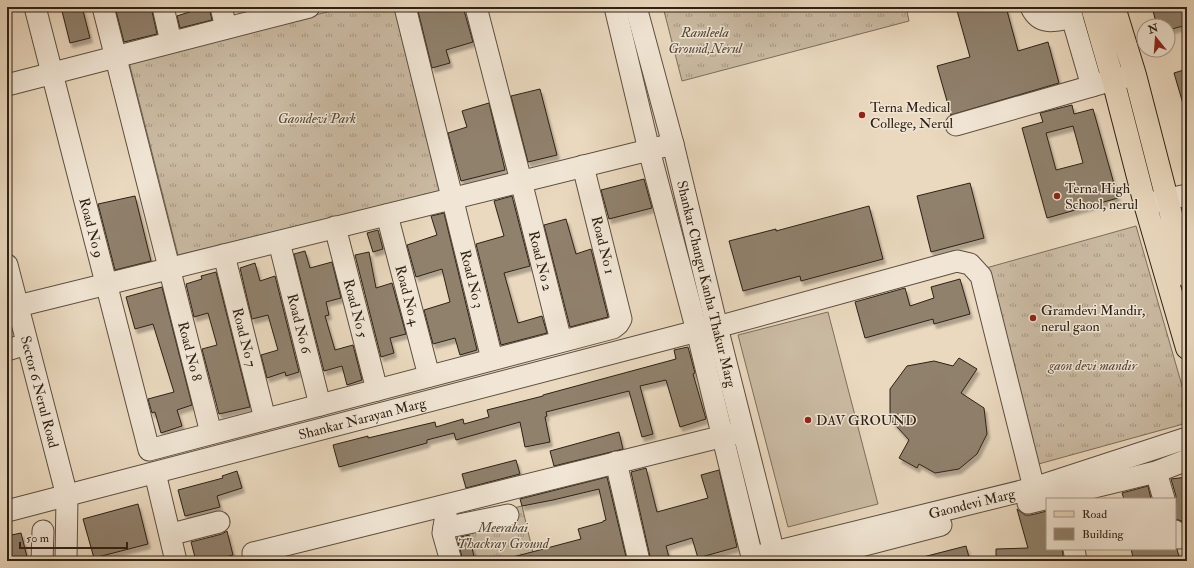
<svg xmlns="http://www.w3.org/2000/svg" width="1194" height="568" font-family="'IM FELL Double Pica',serif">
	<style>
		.grass { fill: url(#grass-tufts); stroke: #7c6e5c }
		.pitch { fill: #cabaa2; stroke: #7c6e5c }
		.building { fill: #90816d; stroke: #2e2115; fill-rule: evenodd; filter: url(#shadow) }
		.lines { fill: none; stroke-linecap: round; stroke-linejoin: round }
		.minor-casing { stroke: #5d4f40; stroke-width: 23 }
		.major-casing { stroke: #2e2115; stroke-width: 24 }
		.minor { stroke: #f1e6d5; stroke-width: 21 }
		.major { stroke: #ead9bf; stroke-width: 22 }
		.poi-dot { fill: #8f2418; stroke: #f1e6d5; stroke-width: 1.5 }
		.labels { text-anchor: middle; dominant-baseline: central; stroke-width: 3; stroke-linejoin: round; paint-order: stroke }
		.park-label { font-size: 14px; font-style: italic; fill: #554738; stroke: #f1e6d5 }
		.poi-label { font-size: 14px; fill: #2e2115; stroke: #f1e6d5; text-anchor: start }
		.street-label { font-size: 14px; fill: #2e2115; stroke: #f1e6d5 }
	</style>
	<defs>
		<pattern id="grass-tufts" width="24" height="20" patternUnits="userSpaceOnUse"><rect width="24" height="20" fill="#cabaa2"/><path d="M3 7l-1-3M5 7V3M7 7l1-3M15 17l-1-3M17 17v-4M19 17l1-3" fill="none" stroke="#a49783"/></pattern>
		<filter id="shadow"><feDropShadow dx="2.5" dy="4.5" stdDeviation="1" flood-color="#0004"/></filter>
	</defs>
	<rect width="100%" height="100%" fill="#ead9bf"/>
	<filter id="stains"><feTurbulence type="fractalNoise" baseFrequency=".005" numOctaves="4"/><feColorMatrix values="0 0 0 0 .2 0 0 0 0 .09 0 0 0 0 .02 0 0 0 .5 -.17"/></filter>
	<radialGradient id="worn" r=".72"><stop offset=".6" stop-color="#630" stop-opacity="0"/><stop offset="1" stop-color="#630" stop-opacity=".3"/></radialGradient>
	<!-- grass -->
	<path class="grass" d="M347,7H396L440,192L178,255L129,62Z
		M663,7H906L909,21L682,81Z
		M1136,226L1187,403V423L1035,465L986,268Z
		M522,506L535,561H457L447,523Z"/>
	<!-- pitch -->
	<path class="pitch" d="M828,312L878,504L788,527L738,335Z"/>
	<!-- building -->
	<path class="building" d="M61,7H82L90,38L70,43Z
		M115,7H151L157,34L124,42Z
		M205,7H209L212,20L180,28L177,16Z
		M417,7H463L473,42L446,50L450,63L432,68Z
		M956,7H1006L1018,51L1048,42L1059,83L951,115L937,66L970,57Z
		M1152,7H1182L1187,25L1168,30V26H1157Z
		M1187,69V107H1184L1174,73Z
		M540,89L557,155L528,162L511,96Z
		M489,103L505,170L461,181L448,133L467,127L462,111Z
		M1072,105L1074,114L1093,109L1118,198L1047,218L1022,128L1043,122L1040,113ZM1073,126L1083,163L1056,170L1046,133Z
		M644,179L652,208L609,219L601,190Z
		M970,183L984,238L931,252L917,196Z
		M135,196L151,261L115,270L98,204Z
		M512,196L530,266L504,273L518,323L542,316L547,333L501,345L476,244L504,236L494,201Z
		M869,206L883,259L801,281L800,276L743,291L729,241L776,229V231Z
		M444,213L477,350L460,355L455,338L433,344L424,310L450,302L442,269L416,277L407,245L437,235L431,216Z
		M566,219L576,254L591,249L608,317L570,327L544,225Z
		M378,230L383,249L373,252L367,233Z
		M305,251L310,268L332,262L341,298L326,302L329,315L325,316L335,350L353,345L362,380L347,385L342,366L324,371L294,254Z
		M369,252L376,288L392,283L406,334L390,338L394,353L381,357L355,255Z
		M255,263L260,281L275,276L299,372L286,376L285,372L267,378L261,355L278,350L268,315L252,319L240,268Z
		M216,272L250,407L219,414L202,349L217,345L208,313L194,317L186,284L202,279L201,276Z
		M960,279L970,314L934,324L933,319L865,338L855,302L905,288L910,306L934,298L931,287Z
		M162,287L192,405L177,410L182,426L161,433L155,412L152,413L148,399L174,392L153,324L135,329L126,297Z
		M688,347L695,373L693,374L706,419L680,427L666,380L640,386L653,434L642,437L629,391L546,412L547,416L545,417L550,442L525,447L520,422L456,440L454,433L427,440V443L339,467L333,445L368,436V438L435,422L436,427L463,419L464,424L489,417L487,410L543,396V395L676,359L674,350Z
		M959,358L977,369L961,393L984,408L987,434L977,454L959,469L935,473L919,464L917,468L899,458L909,440L890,419V389L907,366L934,361L953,366Z
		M619,432L623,449L554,466L550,451Z
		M516,460L520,474L466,488L462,474Z
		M646,468L657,512L708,498L701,475L719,470L737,547L698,558L692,538L666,546L670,561H651L631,472Z
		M237,471L242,488L217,496L220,507L185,516L178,490L223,478L222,476Z
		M607,477L627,561H514L513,557L581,539L578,529L603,522V521L606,520L599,489L553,500L522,506L520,499Z
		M1187,477V525H1185L1182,521L1175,519L1176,496L1171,479Z
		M1148,486L1151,499H1124L1122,493Z
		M138,504L148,544L94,558L83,519Z
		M1017,509L1025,515H1031L1047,511V549H1062L1064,561H996V549L1028,548Z
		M227,531L233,555L210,561H196L191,542L222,534Z
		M21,533L28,561H7V536Z
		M469,535L475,561H463L457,538Z
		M966,546L970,561H924L923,557Z
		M1131,549H1177L1180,561H1134Z"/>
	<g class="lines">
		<defs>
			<g id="minor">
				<path id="s1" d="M35,7L149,450L613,328L618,324L621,319L583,166"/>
				<path id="s2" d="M103,7L211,433"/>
				<path d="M163,7L171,42"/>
				<path d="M221,7L226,28"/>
				<path id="s3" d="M405,7L492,359"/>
				<path id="s4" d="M476,7L521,181L561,341"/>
				<path d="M615,7L649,150L697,331L753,561"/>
				<path id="s5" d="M636,7L673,144L717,327L776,561"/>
				<path d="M1031,7C1040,26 1055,21 1072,17"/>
				<path d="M1069,7L1092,86"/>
				<path d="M7,85L309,7"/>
				<path d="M956,125L1113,80L1130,76"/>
				<path d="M1150,203L1187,195"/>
				<path id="s6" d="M387,215L429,376"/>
				<path id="s7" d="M335,227L377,390"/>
				<path id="s8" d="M279,242L320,405"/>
				<path id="s9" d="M224,255L265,419"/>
				<path id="s10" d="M7,265L67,496L66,561"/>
				<path d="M18,306L673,144"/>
				<path d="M7,350L27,344"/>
				<path d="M616,462L639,561"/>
				<path d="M1156,472L1164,499"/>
				<path d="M155,473L176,561"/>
				<path d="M1028,503L1156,472L1187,460"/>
				<path id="s11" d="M7,511L697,331L717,327L957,261L970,264L981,276L1034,488"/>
				<path d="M446,514L443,533L451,561"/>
				<path d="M444,528L508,515"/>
				<path d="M1175,531L1178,538L1187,537"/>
				<path d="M176,533L219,522"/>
				<path d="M1074,549L1076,561"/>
				<path id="s12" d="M762,555L1034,488L1187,438"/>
				<path d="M42,561L43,531"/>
				<path d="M254,561L253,553L736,433"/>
				<path d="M803,561L941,525"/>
			</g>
			<path id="major" d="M1092,7L1113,80L1145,204L1187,348
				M1114,7L1135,75L1187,276"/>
		</defs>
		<!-- minor casing -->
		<use href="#minor" class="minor-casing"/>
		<!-- major casing -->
		<use href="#major" class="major-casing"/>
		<!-- minor -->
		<use href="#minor" class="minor"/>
		<!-- major -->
		<use href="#major" class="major"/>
	</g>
	<!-- markers -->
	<g class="poi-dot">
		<circle cx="862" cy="115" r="4"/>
		<circle cx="1057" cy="196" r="4"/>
		<circle cx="1033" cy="318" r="4"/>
		<circle cx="808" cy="420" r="4"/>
	</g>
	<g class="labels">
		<!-- park labels -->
		<g class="park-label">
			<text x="705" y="32">Ramleela<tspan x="705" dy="16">Ground,Nerul</tspan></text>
			<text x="317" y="118">Gaondevi Park</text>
			<text x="1093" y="365">gaon devi mandir</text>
			<text x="503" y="527">Meerabai<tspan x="503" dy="16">Thackray Ground</tspan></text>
		</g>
		<!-- poi labels -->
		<g class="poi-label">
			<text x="870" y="107">Terna Medical<tspan x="870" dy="16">College, Nerul</tspan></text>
			<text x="1065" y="188">Terna High<tspan x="1065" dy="16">School, nerul</tspan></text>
			<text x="1041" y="310">Gramdevi Mandir,<tspan x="1041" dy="16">nerul gaon</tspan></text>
			<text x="816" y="420">DAV GROUND</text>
		</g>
		<!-- street labels -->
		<g class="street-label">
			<text stroke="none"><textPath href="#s1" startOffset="228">Road No 9</textPath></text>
			<text transform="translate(603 245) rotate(76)">Road No 1</text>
			<text stroke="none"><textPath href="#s4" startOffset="262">Road No 2</textPath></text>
			<text stroke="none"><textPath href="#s3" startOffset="280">Road No 3</textPath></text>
			<text stroke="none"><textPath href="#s5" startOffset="286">Shankar Changu Kanha Thakur Marg</textPath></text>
			<text stroke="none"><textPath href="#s6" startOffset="83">Road No 4</textPath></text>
			<text stroke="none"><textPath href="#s7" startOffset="84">Road No 5</textPath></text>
			<text stroke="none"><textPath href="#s8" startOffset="84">Road No 6</textPath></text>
			<text stroke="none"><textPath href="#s9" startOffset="85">Road No 7</textPath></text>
			<text stroke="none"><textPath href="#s2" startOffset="355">Road No 8</textPath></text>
			<text stroke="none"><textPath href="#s10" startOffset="131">Sector 6 Nerul Road</textPath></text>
			<text stroke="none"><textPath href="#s11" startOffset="367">Shankar Narayan Marg</textPath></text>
			<text stroke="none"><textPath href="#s12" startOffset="216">Gaondevi Marg</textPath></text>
		</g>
	</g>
	<!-- margin -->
	<rect width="1194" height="568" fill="none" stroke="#ead9bf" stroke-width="24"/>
	<rect x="8" y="8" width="1178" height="552" fill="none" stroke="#2e2115" stroke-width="2"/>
	<rect x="12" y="12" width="1170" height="544" fill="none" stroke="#2e2115"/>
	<!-- legend -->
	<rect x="1046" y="498" width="130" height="52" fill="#f1e6d5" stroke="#a39788"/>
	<rect x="1054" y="511" width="20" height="6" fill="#ead9bf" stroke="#a39788"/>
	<text x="1082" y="518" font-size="12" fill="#2e2115">Road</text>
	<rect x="1054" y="528" width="20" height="12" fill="#90816d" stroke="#a39788"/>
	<text x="1082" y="538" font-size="12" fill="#2e2115">Building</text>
	<!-- north arrow -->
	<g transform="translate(1156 38) rotate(343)"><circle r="19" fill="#f1e6d5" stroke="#a39788"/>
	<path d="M0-3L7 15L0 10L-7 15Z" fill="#8f2418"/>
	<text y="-6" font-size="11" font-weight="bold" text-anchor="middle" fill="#2e2115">N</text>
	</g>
	<!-- scale -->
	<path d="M20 542v6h107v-6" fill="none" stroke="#2e2115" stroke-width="2"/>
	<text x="26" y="542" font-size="12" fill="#2e2115" stroke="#f1e6d5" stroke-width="3" paint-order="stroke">50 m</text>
	<rect width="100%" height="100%" filter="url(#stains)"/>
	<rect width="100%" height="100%" fill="url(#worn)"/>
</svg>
